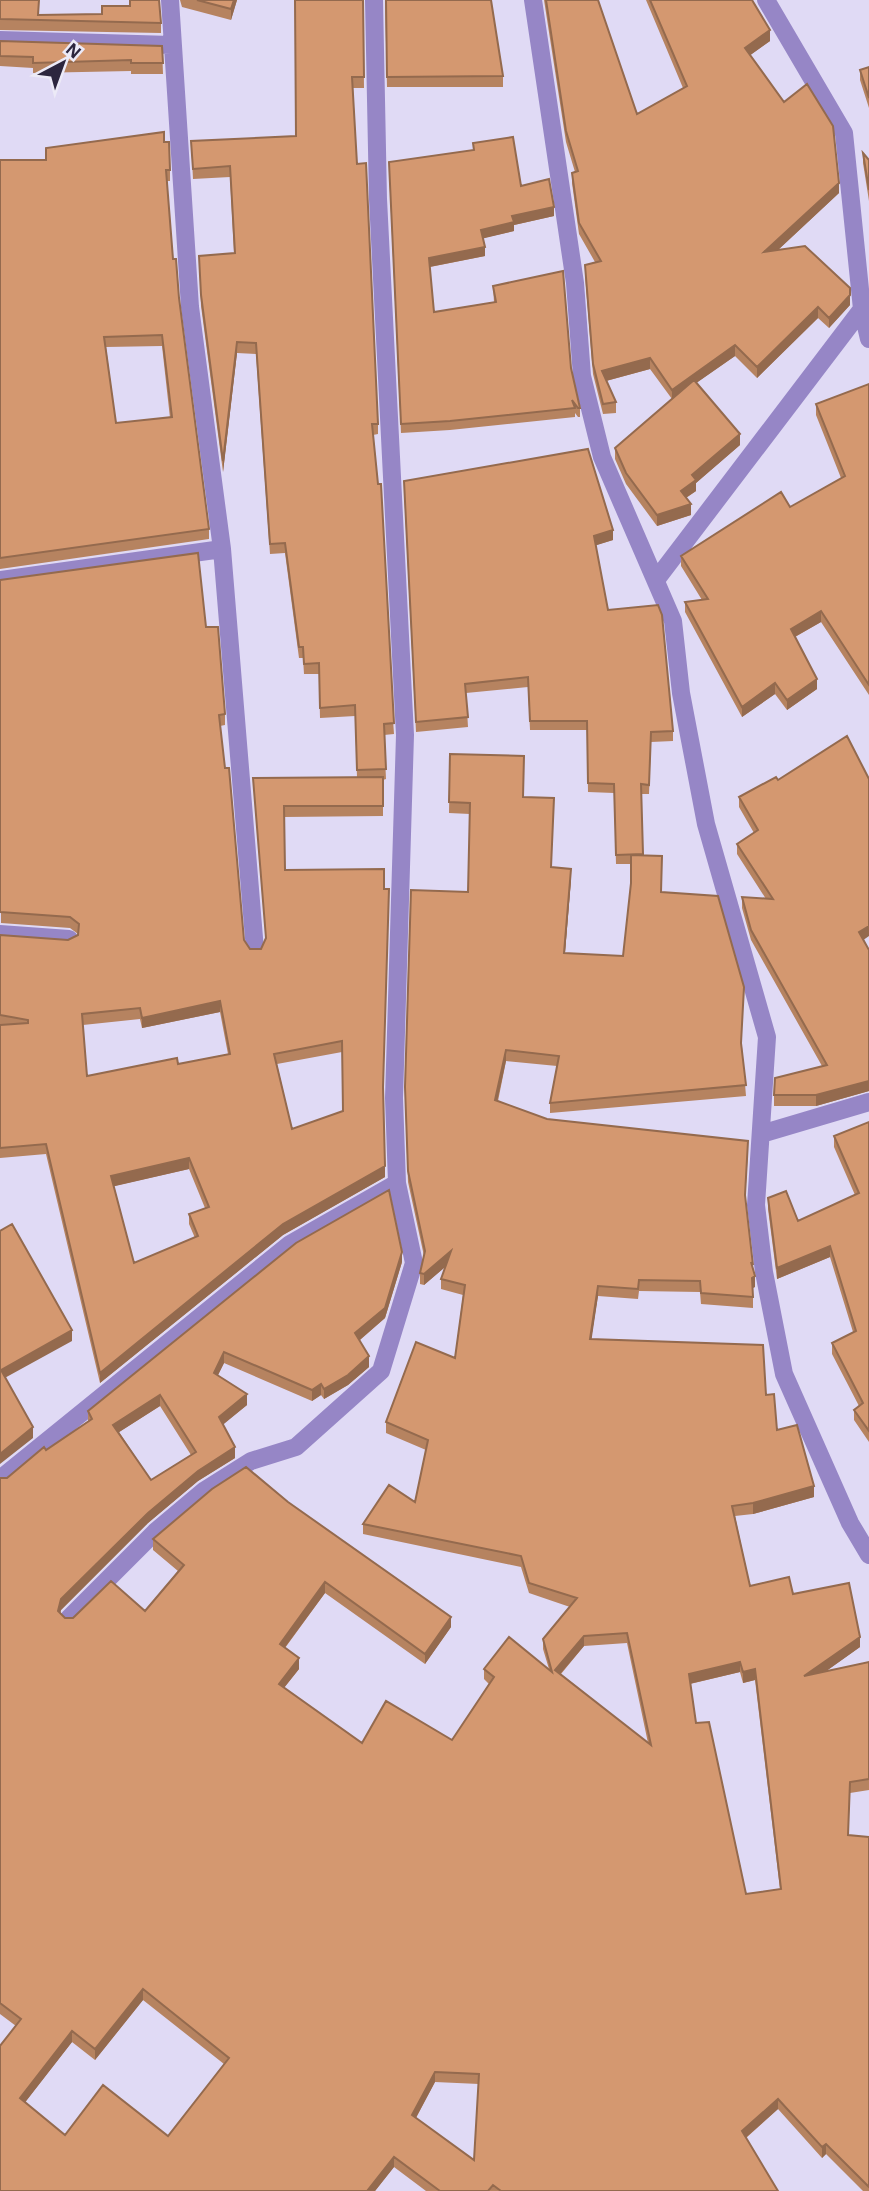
<svg xmlns="http://www.w3.org/2000/svg" width="869" height="2191" font-family="'Alegreya Sans',sans-serif">
	<style>
		.lines { fill: none; stroke-linecap: round; stroke-linejoin: round }
		.minor { stroke: #9686c6; stroke-width: 18 }
		.wall { fill: #b68360; fill-rule: evenodd }
		.shaded-wall { fill: #946a4e }
		.building { fill: #d49870; stroke: #946a4e; stroke-width: 2; fill-rule: evenodd }
	</style>
	<rect width="100%" height="100%" fill="#e0daf5"/>
	<g class="lines">
		<!-- minor -->
		<path class="minor" d="M170,0L190,307L222,549L255,950
			M533,0L575,283L582,376L602,457L673,621L681,693L706,824L767,1037L756,1205L764,1272L784,1374L850,1523L869,1555
			M766,0L844,133L862,309L869,339
			M0,40L171,45
			M0,580L222,549
			M656,580L862,309
			M0,934L69,939
			M761,1134L869,1102
			M0,1479L290,1244L397,1183
			M69,1618L155,1532L205,1490L251,1461L296,1447L381,1371L414,1263L397,1183L394,1098L405,735L378,199L374,0"/>
	</g>
	<!-- wall -->
	<path class="wall" d="M0,0L38,15L161,23V33L0,30Z
		M180,0H237L231,20L182,7Z
		M363,0L364,88H353L357,164L378,424V434L373,435L394,734L384,735L386,779L383,780V816L284,817L285,870L383,1092L385,1177L283,1235L100,1383L46,1154L0,1158V935L68,940L78,935V934L70,928L1,923L0,580L206,627L225,714V725L220,726L244,940L250,949H261L266,940L253,778L357,777L355,716L320,718L319,674H304L303,658H299L285,553L270,554L256,354L237,353L223,472L201,306L199,256L234,253L230,177L193,179L191,141L296,136ZM220,1012L228,1054L178,1064L87,1076L83,1025L140,1019L142,1028ZM342,1052L343,1111L292,1129L277,1064ZM189,1169L205,1208L189,1214V1224L195,1238L134,1263L114,1186Z
		M385,0L503,76V87H387Z
		M544,0H598L637,114L683,88L646,0H752L770,41L750,55L839,193L778,250L850,305L829,328L818,318L757,378L735,356L696,383L740,445L696,483V491L686,498L691,515L657,526L626,484L615,459V448L672,399L650,369L606,381L616,402V413L603,414L593,374L585,275V265L595,262L579,234L572,183V173L575,172L566,142Z
		M0,41L162,46L163,74H131V71L33,73V68L0,66Z
		M869,67V108L860,80V70Z
		M164,142L170,170V181H167L173,259L209,529V539L0,569V160H46ZM162,346L170,418L116,423L106,347Z
		M473,143L521,186L554,216L514,225V231L483,238L485,256L430,267L434,312L494,302L493,286L571,368L580,408V417H578L575,413V417L450,430L401,433L389,170L473,150Z
		M863,153L869,160V201L863,163Z
		M869,384V695L821,622L795,637L817,689L787,710L775,694L742,717L685,612V602L702,600L681,566V556L790,507L841,478L816,415V404Z
		M404,490L613,540L596,545L608,610L673,731V741L651,742L649,794H641L643,856L742,1047L746,1096L550,1113V1103L557,1066L506,1061L498,1101L547,1119L748,1152L745,1199L755,1287L753,1288V1308L701,1304L700,1292L639,1291L638,1299L598,1296L591,1339L766,1395L777,1430L814,1497L753,1514L735,1516L750,1586L793,1594L860,1647L826,1671L869,1662V1790L850,1793L848,1835L869,1837V2191H863L826,2154L822,2158L778,2109L746,2138L778,2191H426L394,2167L375,2191H0L16,2026L0,2014V1478H7L88,1421V1411L402,1262L385,1318L360,1340L369,1367L348,1385L324,1399L321,1395L312,1401L224,1363L218,1375L247,1405L223,1424L235,1458L198,1481L148,1523L61,1610L60,1613L65,1618H73L145,1611L178,1571L153,1550V1539L288,1502L451,1627L425,1664L325,1593L285,1648L299,1669L284,1688L362,1743L452,1740L489,1684L484,1679V1669H549L543,1649V1639L570,1607L529,1593L521,1567L363,1534V1524L415,1502L426,1450L386,1433V1422L455,1358L463,1295L441,1289V1279L445,1267L424,1285L420,1284V1273L424,1256L408,1182L405,1098L468,892L470,814L449,813L450,754L523,797L552,867L571,879L565,953L623,956L631,883V864H616L614,793L588,792L587,730H530L528,687L466,693L468,727L416,732ZM160,1406L191,1455L151,1480L119,1432ZM627,1643L648,1743L561,1674L584,1646ZM740,1672L743,1683L755,1680L780,1889L746,1894L696,1723L690,1684ZM143,2000L224,2064L168,2136L65,2135L25,2102L72,2042L95,2060ZM435,2082L479,2084L474,2160L416,2118Z
		M778,780L869,950V1091L816,1106H774V1095L822,1066L751,940L742,908V897L766,899L737,854V844L754,833L739,807V797Z
		M869,1122V1442L854,1420V1410L859,1406L832,1354V1343L853,1332L830,1257L777,1279L768,1209V1198L798,1221L855,1195L834,1147V1136Z"/>
	<!-- shaded-wall -->
	<path class="shaded-wall" d="M234,0H237L231,20V9Z
		M770,30V41L745,59V48Z
		M839,183V193L764,263V252Z
		M554,207V216L514,225V231L481,239V230L512,216Z
		M485,247V256L429,267V258Z
		M850,295V305L829,328V318Z
		M818,307V318L757,378V367Z
		M237,342V353L223,472V461Z
		M735,345V356L672,400V390Z
		M650,358V369L602,382V371Z
		M740,434V445L696,483V491L681,501V491L692,475Z
		M691,504V515L657,526V515Z
		M613,530V540L594,546V536Z
		M821,611V622L791,639V629Z
		M817,679V689L787,710V700Z
		M775,683V694L742,717V707Z
		M571,869V879L564,964V953Z
		M869,926V936L859,943V932Z
		M220,1001V1012L142,1028V1018Z
		M506,1050V1061L495,1111V1100Z
		M869,1081V1091L816,1106V1095Z
		M189,1158V1169L111,1187V1176Z
		M385,1166V1177L283,1235L100,1383V1373L283,1224Z
		M830,1246V1257L777,1279V1268Z
		M451,1251V1262L424,1285V1274Z
		M402,1252V1262L385,1318L355,1344V1333Z
		M755,1276V1287L752,1288V1278Z
		M598,1286V1296L590,1350V1339Z
		M72,1330V1341L1,1380V1370Z
		M224,1352V1363L214,1383V1373Z
		M369,1356V1367L348,1385L324,1399V1389Z
		M321,1384V1395L312,1401V1390Z
		M247,1394V1405L219,1428V1417Z
		M160,1395V1406L113,1436V1425Z
		M33,1427V1438L0,1464V1454Z
		M235,1447V1458L198,1481L148,1523L61,1610L58,1622V1611L61,1599L148,1513L198,1471Z
		M814,1486V1497L753,1514V1503Z
		M325,1582V1593L280,1654V1644Z
		M451,1617V1627L425,1664V1654Z
		M584,1636V1646L555,1680V1670Z
		M860,1637V1647L804,1687V1676Z
		M299,1658V1669L279,1694V1684Z
		M740,1662V1672L689,1684V1674Z
		M755,1669V1680L743,1683V1672Z
		M143,1989V2000L95,2060V2049Z
		M72,2031V2042L20,2109V2098Z
		M435,2072V2082L412,2125V2115Z
		M778,2099V2109L742,2141V2131Z
		M826,2144V2154L822,2158V2147Z
		M394,2157V2167L375,2191H367Z"/>
	<!-- building -->
	<path class="building" d="M0,0H39L38,15L102,14V6H130V0H159L161,23L0,19Z
		M197,0H234L231,9Z
		M295,0H363L364,77H352L357,164L366,163L378,424H372L378,484H381L394,723L384,724L386,769L357,770L355,705L320,708L319,663L304,664L303,647H299L285,543L270,544L256,343L237,342L223,461L201,295L199,256L235,253L230,166L193,169L191,141L296,136Z
		M386,0H491L503,76L387,77Z
		M546,0H598L637,114L687,86L650,0H752L770,30L745,48L784,102L807,84L833,126L839,183L764,252L805,246L850,288V295L829,318L818,307L757,367L735,345L672,390L650,358L602,371L616,402L603,404L593,364L585,265L601,261L579,223L572,173L578,171L566,131Z
		M0,41L162,46L163,63H131V60L33,63V57L0,56Z
		M869,67V98L860,70Z
		M164,132V142H169L170,170H166L173,259H176L179,298L209,529L0,558V160H46V148ZM162,335L172,417L116,423L104,337Z
		M513,137L521,186L549,179L554,207L512,216L514,222L481,230L485,247L429,258L434,312L496,302L493,286L563,271L571,368L580,408H578L572,400L575,408L450,421L401,424L389,162L474,150L473,143Z
		M863,153L869,160V190Z
		M694,380L740,434L692,475L696,480L681,491L691,504L657,515L626,473L615,448Z
		M869,384V685L821,611L791,629L817,679L787,700L775,683L742,707L685,602L708,599L681,556L781,492L790,507L845,476L816,404Z
		M588,449L613,530L594,536L608,610L658,605L662,615L673,731L651,732L649,785L641,784L643,854L616,855L614,784L588,783L587,721H530L528,677L465,684L468,717L416,722L404,481Z
		M198,553L206,627H218L225,714L219,715L225,768H229L244,940L250,949H261L266,938L253,778L383,777V806H284L285,870L384,869V889H389L383,1087L385,1166L283,1224L100,1373L46,1144L0,1148V1025L28,1023V1020L0,1015V935L68,940L78,935L79,924L70,917L0,912V580ZM220,1001L230,1054L178,1064L177,1058L87,1076L82,1014L140,1008L142,1018ZM342,1041L343,1111L292,1129L274,1054ZM189,1158L209,1207L189,1214L198,1236L134,1263L111,1176Z
		M847,736L869,779V926L859,932L869,950V1081L816,1095H774L775,1078L827,1065L751,930L742,897L773,899L737,844L758,830L739,797L776,777L778,780Z
		M450,754L524,756L523,797L554,798L551,867L571,869L564,953L623,956L631,883V855L662,856L661,892L718,896L744,987L741,1043L746,1085L550,1103L559,1056L506,1050L495,1100L547,1119L748,1141L745,1195L753,1265L751,1262L755,1276L752,1278L753,1297L701,1293L700,1281L639,1280L638,1289L598,1286L590,1339L763,1345L766,1395L774,1394L777,1430L797,1425L814,1486L753,1503L732,1506L750,1586L789,1577L793,1594L849,1583L860,1637L804,1676L869,1662V1779L850,1782L848,1835L869,1837V2187L826,2144L822,2147L778,2099L742,2131L778,2191H501L493,2185L488,2191H440L394,2157L367,2191H0V2046L21,2019L0,2003V1478H7L44,1447L46,1450L92,1419L88,1411L296,1243L389,1190L402,1252L385,1308L355,1333L369,1356L348,1375L324,1389L321,1384L312,1390L224,1352L214,1373L247,1394L219,1417L235,1447L198,1471L148,1513L61,1599L58,1611L65,1618H73L111,1581L145,1611L184,1565L153,1539L212,1489L246,1467L288,1502L451,1617L425,1654L325,1582L280,1644L299,1658L279,1684L362,1743L386,1701L452,1740L494,1677L484,1669L509,1637L552,1672L543,1639L577,1598L529,1583L521,1556L363,1524L389,1485L415,1502L428,1440L386,1422L416,1342L455,1358L465,1285L441,1279L451,1251L424,1274L420,1273L425,1251L408,1171L405,1087L411,890L468,892L470,803L449,802ZM160,1395L196,1452L151,1480L113,1425ZM627,1633L651,1745L555,1670L584,1636ZM740,1662L743,1672L755,1669L781,1889L746,1894L709,1722L696,1723L689,1674ZM143,1989L229,2058L168,2136L103,2085L65,2135L20,2098L72,2031L95,2049ZM435,2072L479,2074L474,2160L412,2115Z
		M869,1122V1431L854,1410L863,1403L832,1343L856,1331L830,1246L777,1268L768,1198L786,1191L798,1221L859,1193L834,1136Z
		M12,1224L72,1330L1,1370L33,1427L0,1454V1231Z"/>
	<!-- north arrow -->
	<g transform="translate(63 63) rotate(41)" stroke="#eceaf7" stroke-width="5" paint-order="stroke">
	<path d="M0-5L12 26L0 18L-12 26Z" fill="#2c263e"/>
	<text y="-10" font-size="19" font-weight="bold" text-anchor="middle" fill="#2c263e">N</text>
	</g>
</svg>
